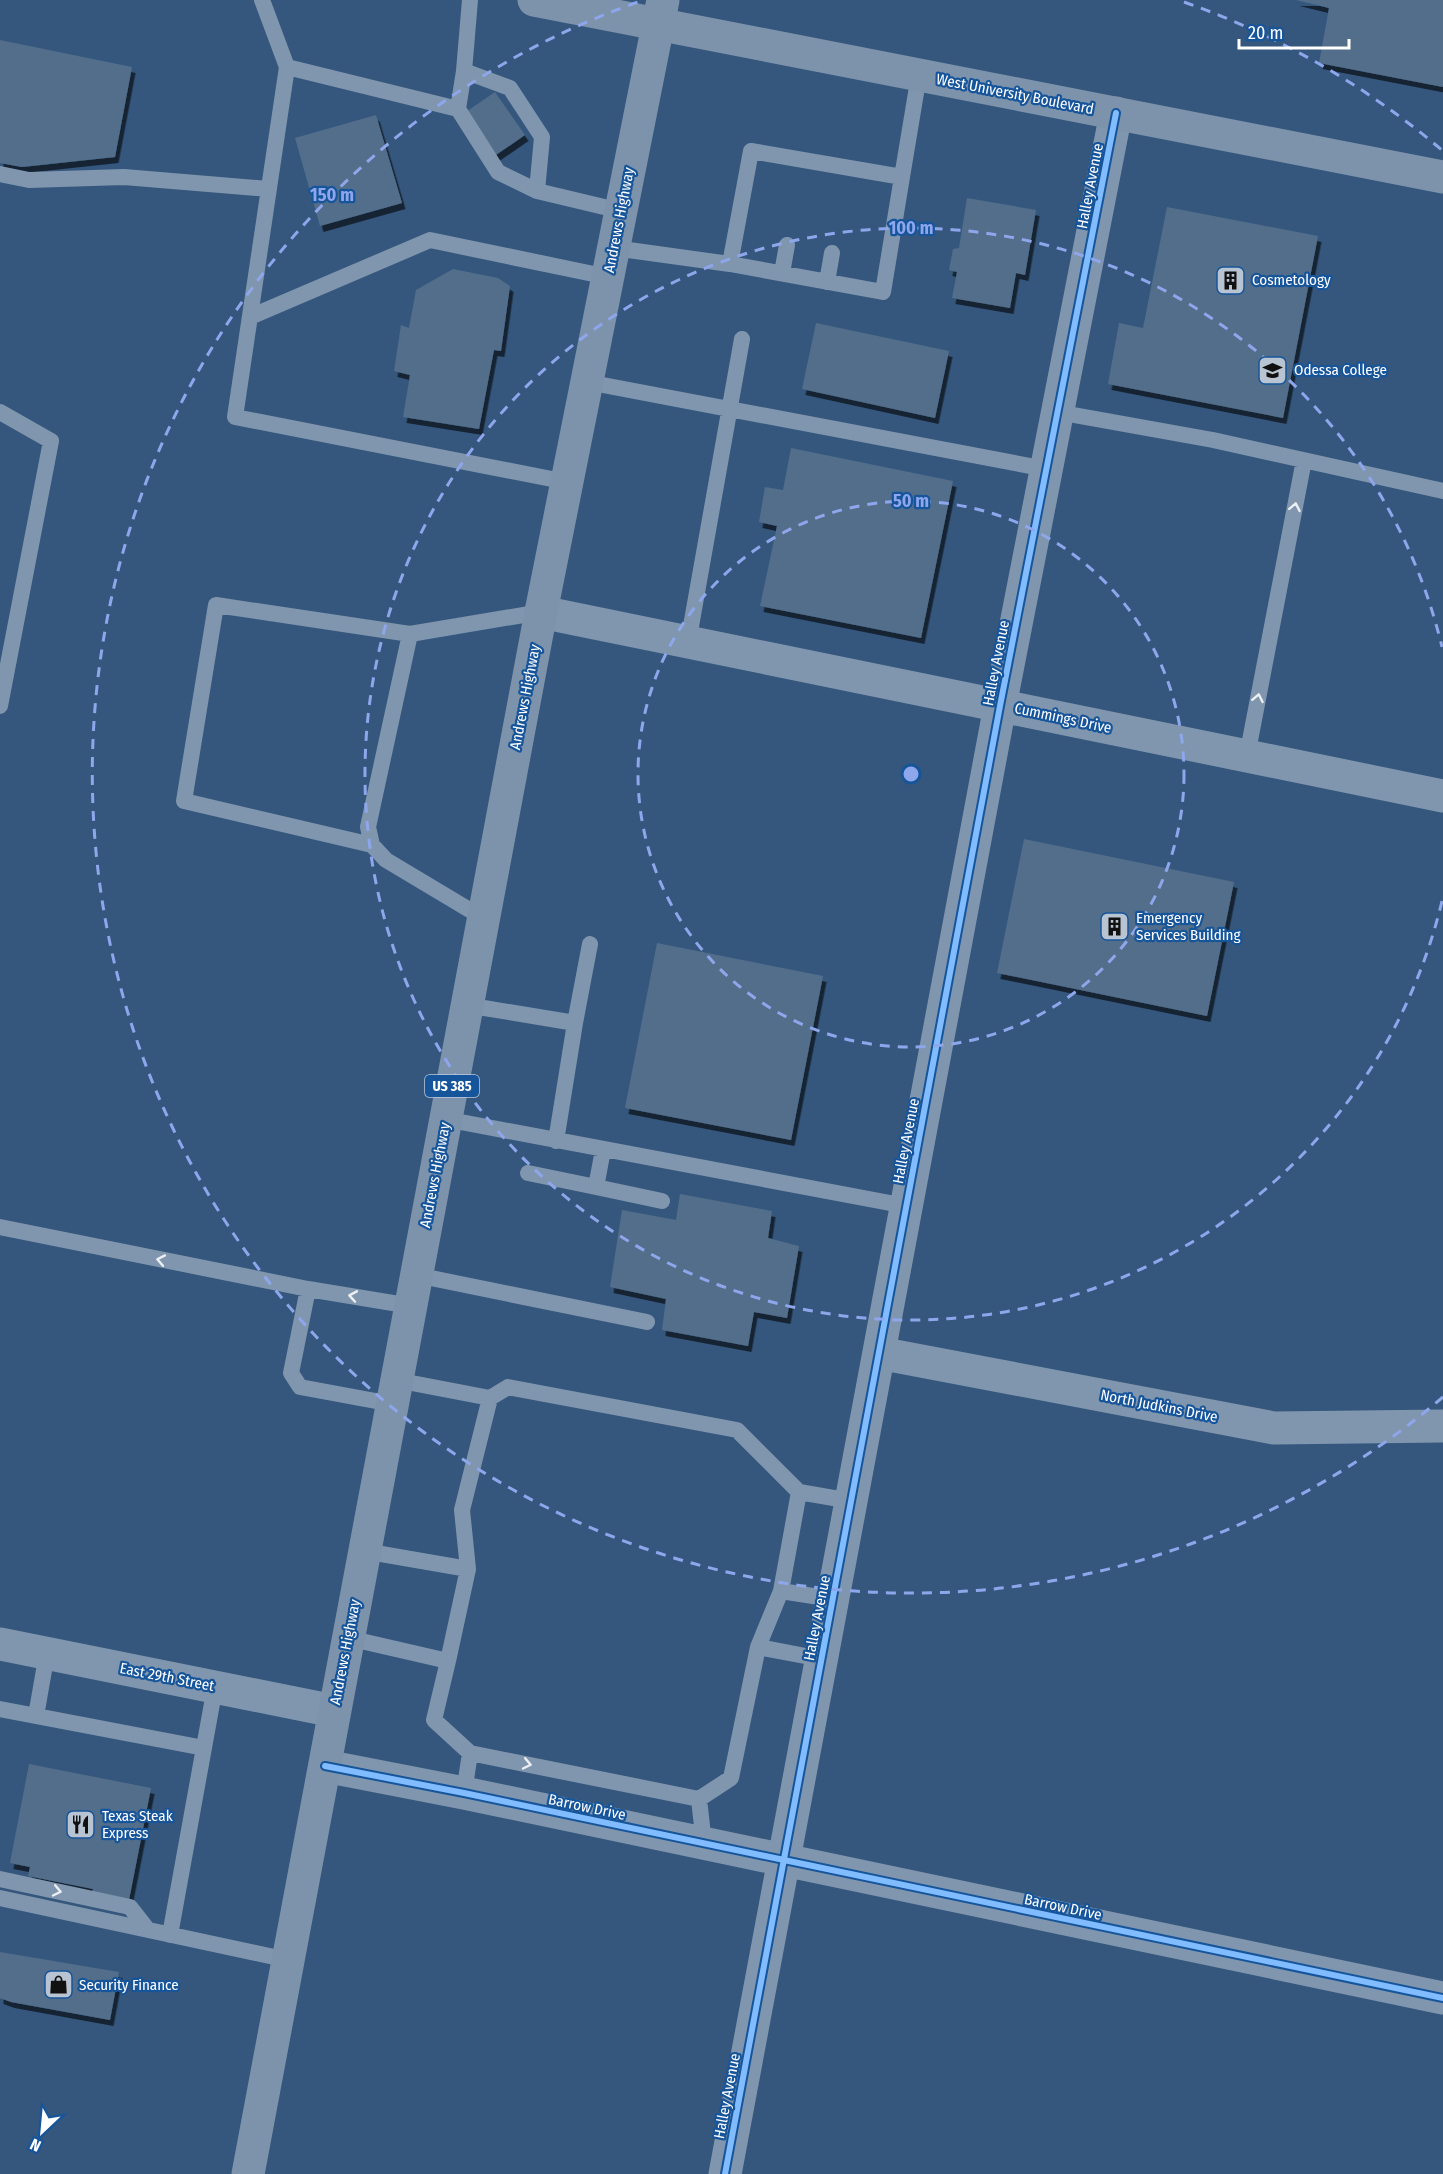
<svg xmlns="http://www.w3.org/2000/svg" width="1443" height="2174" font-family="'Fira Sans Condensed',sans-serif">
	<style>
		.building { fill: #526e8b; filter: url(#shadow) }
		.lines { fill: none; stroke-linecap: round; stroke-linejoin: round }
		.lane { stroke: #8096ae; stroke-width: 16 }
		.street { stroke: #8096ae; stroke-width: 33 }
		.primary { stroke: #7d93ac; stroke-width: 33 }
		.cycleway-casing { stroke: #17559b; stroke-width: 10 }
		.cycleway { stroke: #80bcff; stroke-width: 6 }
		.oneway { stroke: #eceff3 }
		.ring { fill: none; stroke: #8ea6ec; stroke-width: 3; stroke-dasharray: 10 8 }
		.labels { text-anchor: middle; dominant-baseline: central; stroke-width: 4.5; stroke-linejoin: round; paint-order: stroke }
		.shield { fill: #17559b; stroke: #b9cce1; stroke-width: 1.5 }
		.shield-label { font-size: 14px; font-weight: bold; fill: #fff }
		.street-label { font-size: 15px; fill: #fff; stroke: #17559b }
		.poi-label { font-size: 15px; fill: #fff; stroke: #17559b; text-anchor: start }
		.centre { fill: #8ea6ec; stroke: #17559b; stroke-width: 3 }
		.ring-label { font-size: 18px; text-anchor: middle; font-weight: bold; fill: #8ea6ec; stroke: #17559b; stroke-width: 4.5; stroke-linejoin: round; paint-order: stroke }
	</style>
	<defs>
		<filter id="shadow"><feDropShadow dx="3.5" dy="6" stdDeviation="0" flood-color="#0009"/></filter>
	</defs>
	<rect width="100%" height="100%" fill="#35577d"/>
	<!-- building -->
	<path class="building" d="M1296,0H1443V87L1319,63L1329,8Z
		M0,40L132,67L115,157L22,167L0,163Z
		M495,92L525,135L493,157L463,114Z
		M376,115L402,203L320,226L295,138Z
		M967,198L1036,210L1025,275L1016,273L1010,308L952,298L957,272L949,270L953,249L959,248Z
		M1167,207L1318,236L1283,418L1108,384L1119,323L1143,328Z
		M453,269L498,278L510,286L501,351L494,350L479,429L403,417L410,375L394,371L401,325L409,328L416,290Z
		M816,323L949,351L935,418L802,389Z
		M791,448L953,481L921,638L760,606L777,526L759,522L765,487L783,490Z
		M1024,839L1234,882L1207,1016L997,973Z
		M657,943L823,976L791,1140L625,1108Z
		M680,1194L772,1211L768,1238L799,1246L787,1318L754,1312L748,1346L662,1330L666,1299L610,1287L622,1210L676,1220Z
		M29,1764L151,1788L129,1900L92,1893L93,1889L28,1876L30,1867L10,1863Z
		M0,1952L119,1972L110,2020L11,2002L0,1998Z"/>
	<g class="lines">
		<!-- lane -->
		<path class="lane" d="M262,0L287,67L458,109
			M470,0L464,71L510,88L542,137L537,191
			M287,67L235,417L567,482
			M464,71L458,109L498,172L537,191L621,211
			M751,151L902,177L883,292L730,264Z
			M0,174L29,180L124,177L269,189
			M902,177L919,75
			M614,248L730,264
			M782,273L787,245
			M827,282L832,253
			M250,317L430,240L608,277
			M587,382L1046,469
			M0,412L51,441L0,706
			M1057,412L1213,440L1443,491
			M688,643L742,339
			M1247,756L1304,460
			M372,845L184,801L216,605L410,634
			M483,918L386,860L372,845L368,827L410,634L541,612
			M466,1005L575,1023L556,1141
			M575,1023L590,944
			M445,1119L906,1206
			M528,1173L596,1187L603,1150
			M596,1187L662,1201
			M0,1227L308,1289L411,1306
			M416,1275L647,1322
			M308,1289L291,1373L300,1387L392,1404
			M396,1380L490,1398
			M468,1569L462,1510L490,1398L508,1387L737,1430L799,1492L851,1501
			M781,1591L799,1492
			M348,1638L448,1661L468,1569L364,1551
			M758,1647L821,1659
			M448,1661L434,1720L470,1753L464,1793
			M0,1709L204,1748
			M36,1716L47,1653
			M470,1753L699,1799L731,1778L758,1647L781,1591L832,1599
			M699,1799L704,1844
			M0,1879L130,1907L148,1930
			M0,1898L288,1960
			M170,1935L215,1687"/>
		<!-- street -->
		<path class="street" d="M541,612L1443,796
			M879,1353L1274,1428L1443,1426
			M0,1644L334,1711
			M325,1766L464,1793L1443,1998
			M725,2174L1000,706L1116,113"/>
		<!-- primary -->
		<path class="primary" d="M534,0L1443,177
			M248,2174L541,612L663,0"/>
		<defs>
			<path id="cycleway" d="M325,1766L464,1793L1443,1998
				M725,2174L1000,706L1116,113"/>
		</defs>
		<!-- cycleway casing -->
		<use href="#cycleway" class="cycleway-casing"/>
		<!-- cycleway -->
		<use href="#cycleway" class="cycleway"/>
	</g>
	<!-- one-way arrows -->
	<defs><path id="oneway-chevron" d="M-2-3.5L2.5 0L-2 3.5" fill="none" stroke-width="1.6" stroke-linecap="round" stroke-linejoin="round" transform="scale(1.5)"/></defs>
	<g class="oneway">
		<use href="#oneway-chevron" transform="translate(1295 507) rotate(-79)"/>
		<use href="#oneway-chevron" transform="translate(1258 698) rotate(-79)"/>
		<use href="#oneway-chevron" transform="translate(161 1260) rotate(-169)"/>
		<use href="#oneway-chevron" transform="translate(353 1296) rotate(-170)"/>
		<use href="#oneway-chevron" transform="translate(527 1764) rotate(12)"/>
		<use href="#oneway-chevron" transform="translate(57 1891) rotate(12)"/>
	</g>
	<!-- distance rings -->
	<g class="ring">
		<circle cx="911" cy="774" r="273"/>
		<path d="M1442 901A546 546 0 1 1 1442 647"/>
		<path d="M1443 1397A819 819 0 1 1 638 2M1184 2A819 819 0 0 1 1443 151"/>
	</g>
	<!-- icons -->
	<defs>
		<symbol id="building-square" viewBox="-11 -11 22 22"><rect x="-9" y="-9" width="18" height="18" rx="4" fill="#b8c4d2" stroke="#17559b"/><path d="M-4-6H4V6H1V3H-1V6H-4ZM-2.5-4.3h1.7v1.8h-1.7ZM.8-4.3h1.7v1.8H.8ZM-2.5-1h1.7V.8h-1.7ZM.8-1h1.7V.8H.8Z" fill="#111"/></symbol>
		<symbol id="university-square" viewBox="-11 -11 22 22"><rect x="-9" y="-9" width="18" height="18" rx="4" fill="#b8c4d2" stroke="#17559b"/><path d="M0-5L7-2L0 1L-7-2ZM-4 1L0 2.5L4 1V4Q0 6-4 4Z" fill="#111"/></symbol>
		<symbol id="restaurant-square" viewBox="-11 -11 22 22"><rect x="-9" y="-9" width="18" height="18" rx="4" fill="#b8c4d2" stroke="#17559b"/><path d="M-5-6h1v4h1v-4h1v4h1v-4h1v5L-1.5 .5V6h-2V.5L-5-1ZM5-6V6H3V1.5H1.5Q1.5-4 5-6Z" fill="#111"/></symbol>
		<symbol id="shop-square" viewBox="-11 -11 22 22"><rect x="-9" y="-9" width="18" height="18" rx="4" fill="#b8c4d2" stroke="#17559b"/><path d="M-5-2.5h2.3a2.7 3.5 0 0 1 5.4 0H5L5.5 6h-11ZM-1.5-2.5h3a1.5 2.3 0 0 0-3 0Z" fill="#111"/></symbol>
	</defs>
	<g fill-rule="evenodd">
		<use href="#building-square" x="1214" y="264" width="33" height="33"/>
		<use href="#university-square" x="1256" y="354" width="33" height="33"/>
		<use href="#building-square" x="1098" y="910" width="33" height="33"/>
		<use href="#restaurant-square" x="64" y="1808" width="33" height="33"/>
		<use href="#shop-square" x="42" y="1968" width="33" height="33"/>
	</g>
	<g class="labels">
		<!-- shield labels -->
		<rect class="shield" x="425" y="1075" width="54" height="22" rx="4.5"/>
		<g class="shield-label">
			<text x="452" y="1086">US 385</text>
		</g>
		<!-- street labels -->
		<g class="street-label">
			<text transform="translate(1015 94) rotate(11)">West University Boulevard</text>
			<text transform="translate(1090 186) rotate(-79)">Halley Avenue</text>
			<text transform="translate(619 220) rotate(-79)">Andrews Highway</text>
			<text transform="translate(996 663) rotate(-79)">Halley Avenue</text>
			<text transform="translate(525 697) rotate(-79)">Andrews Highway</text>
			<text transform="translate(1063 718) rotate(12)">Cummings Drive</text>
			<text transform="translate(906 1141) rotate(-79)">Halley Avenue</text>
			<text transform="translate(435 1175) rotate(-79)">Andrews Highway</text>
			<text transform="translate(1159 1406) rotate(11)">North Judkins Drive</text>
			<text transform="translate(817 1618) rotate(-79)">Halley Avenue</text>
			<text transform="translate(345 1652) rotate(-79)">Andrews Highway</text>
			<text transform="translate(167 1677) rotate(11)">East 29th Street</text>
			<text transform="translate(587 1807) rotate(12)">Barrow Drive</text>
			<text transform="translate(1063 1907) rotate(12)">Barrow Drive</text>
			<text transform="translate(727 2096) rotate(-79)">Halley Avenue</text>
		</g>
		<!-- poi labels -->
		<g class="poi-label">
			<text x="1252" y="280">Cosmetology</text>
			<text x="1294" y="370">Odessa College</text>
			<text x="1136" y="918">Emergency<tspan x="1136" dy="17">Services Building</tspan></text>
			<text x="102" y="1816">Texas Steak<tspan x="102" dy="17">Express</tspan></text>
			<text x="79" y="1985">Security Finance</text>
		</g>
	</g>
	<circle cx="911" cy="774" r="9" class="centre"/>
	<g class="ring-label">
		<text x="332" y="201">150 m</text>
		<text x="911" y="234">100 m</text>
		<text x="911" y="507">50 m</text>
	</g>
	<!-- north arrow -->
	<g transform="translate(42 2132) rotate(206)" stroke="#17559b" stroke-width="4.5" paint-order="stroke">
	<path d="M0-4.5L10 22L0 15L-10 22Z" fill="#ffffff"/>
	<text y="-9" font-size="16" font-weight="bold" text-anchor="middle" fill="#ffffff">N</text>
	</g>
	<!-- scale -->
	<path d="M1239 39v9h110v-9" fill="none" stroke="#ffffff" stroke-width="3"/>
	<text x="1248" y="39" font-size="18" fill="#ffffff" stroke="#17559b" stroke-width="4.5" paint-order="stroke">20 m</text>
</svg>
